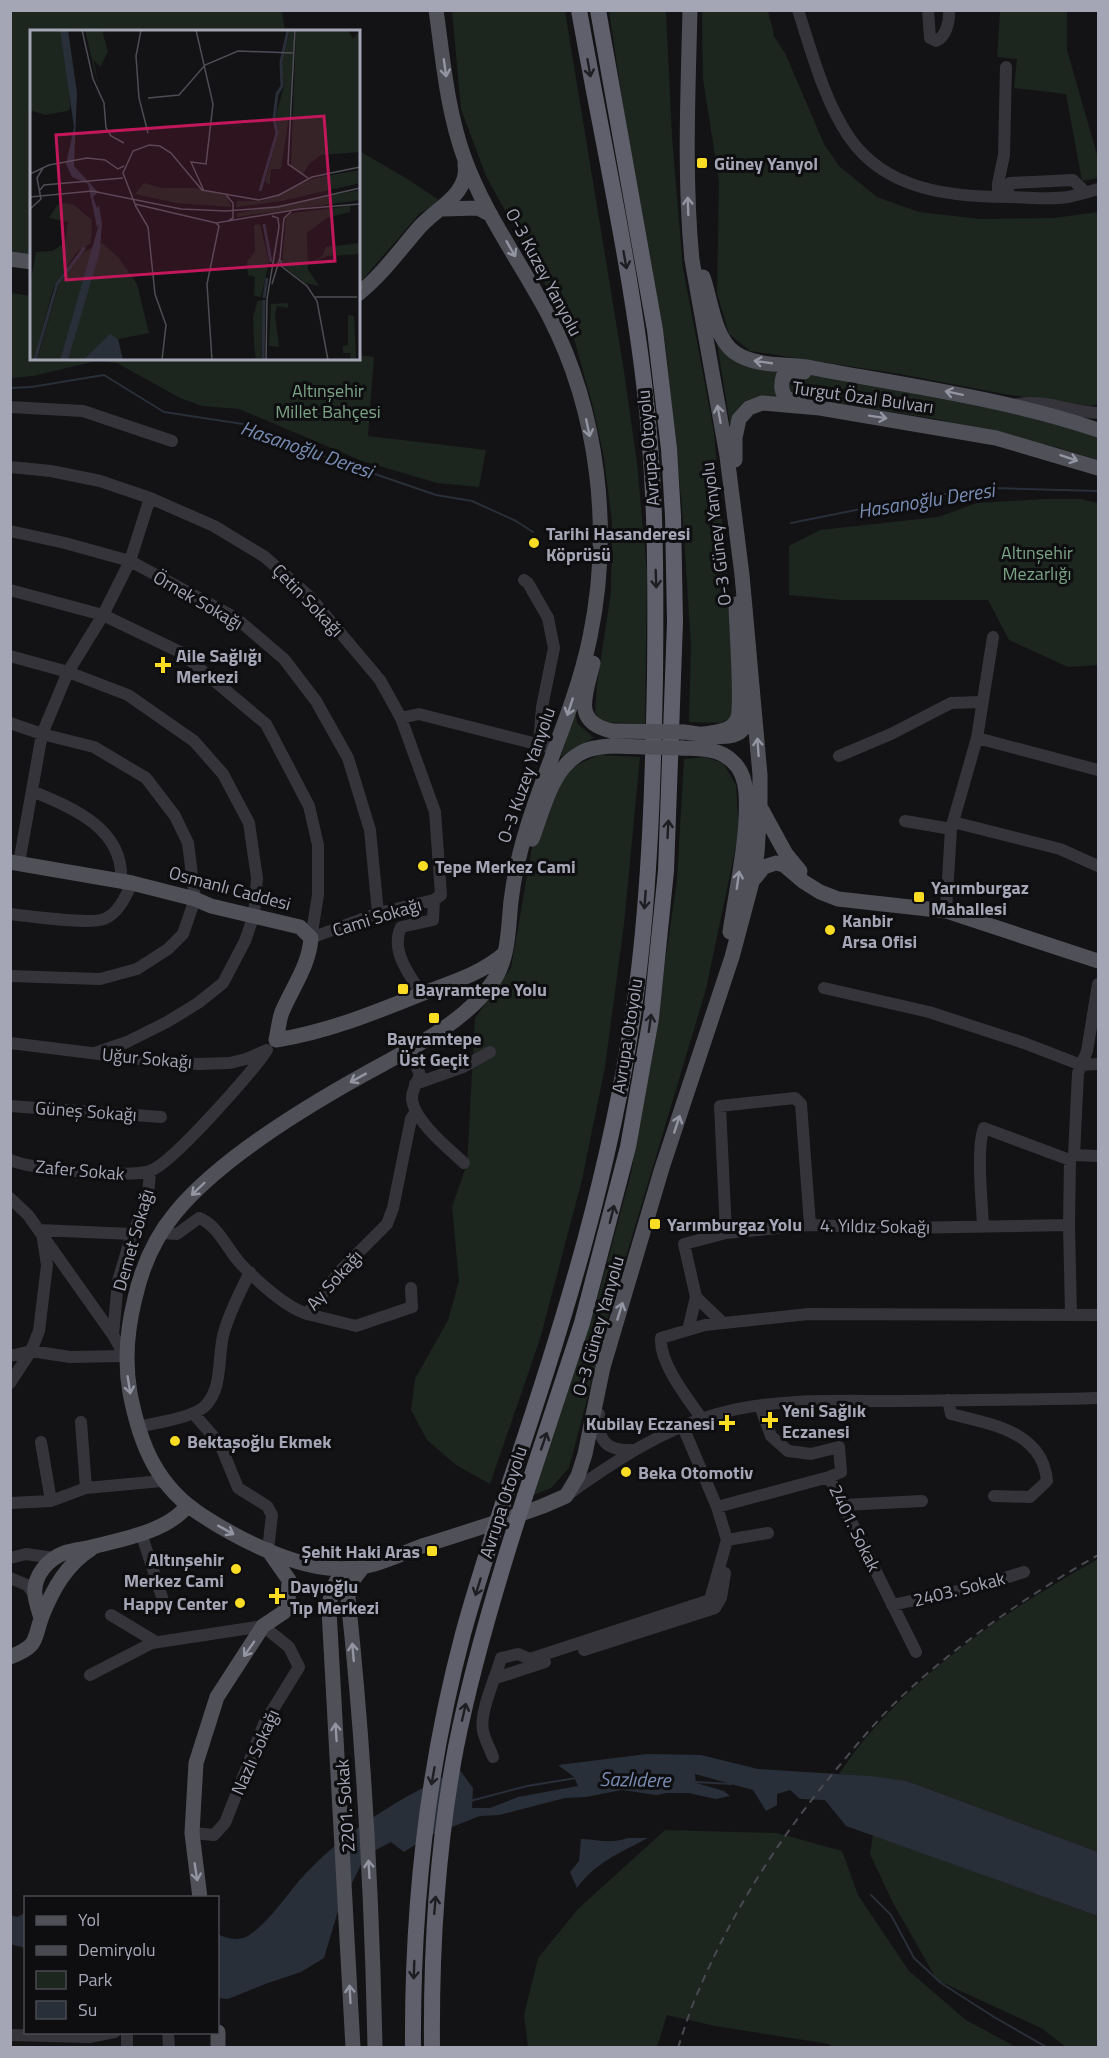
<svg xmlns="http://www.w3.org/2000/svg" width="1109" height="2058" font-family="'Titillium Web',sans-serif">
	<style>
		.green { fill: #1d251f }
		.water { fill: #292f39 }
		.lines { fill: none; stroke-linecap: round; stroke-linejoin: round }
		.stream { stroke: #292f39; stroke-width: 2 }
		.minor { stroke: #34343a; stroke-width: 12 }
		.major { stroke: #505059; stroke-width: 15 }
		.highway { stroke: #5f606b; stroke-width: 16 }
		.rail { stroke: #494951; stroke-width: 2; stroke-dasharray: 8 6; stroke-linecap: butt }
		.major-bridge { stroke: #505059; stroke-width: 15 }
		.highway-bridge { stroke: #5f606b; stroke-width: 16 }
		.oneway { stroke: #9395a3 }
		.oneway2 { stroke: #1e1e22 }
		.poi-dot { fill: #fbdc25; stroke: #0e0e10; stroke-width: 2 }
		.labels { text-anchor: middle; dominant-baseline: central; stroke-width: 6; stroke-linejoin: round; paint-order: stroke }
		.poi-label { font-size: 18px; font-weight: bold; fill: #a4a6b6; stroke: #0e0e10; text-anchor: start }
		.street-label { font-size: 18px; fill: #a4a6b6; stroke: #0e0e10 }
		.park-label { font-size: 18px; fill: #7aa284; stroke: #0e0e10 }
		.water-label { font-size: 20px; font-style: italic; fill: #788cb3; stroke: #0e0e10 }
		.inset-river { fill: none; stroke: #292f39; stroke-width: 3 }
		.inset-road { fill: none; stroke: #4d4e55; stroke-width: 1.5 }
		.view { fill: #c2185b; fill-opacity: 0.15; stroke: #c2185b; stroke-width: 3 }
		.inset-edge { fill: none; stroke: #a4a6b6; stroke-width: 3 }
	</style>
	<rect width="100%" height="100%" fill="#131315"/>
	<!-- green -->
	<path class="green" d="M11,11H282L285,31L32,32L31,257L11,254Z
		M452,11H565L624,371L637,463L647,573L645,724L603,722L595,713L597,684L611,592L612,522L604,458L593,407L573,335L486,176L461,109Z
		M609,11H666L672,137L683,268L714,432L728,587L734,716L721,723L689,722L691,645L682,507L665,343L629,146Z
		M702,11H768L774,34L773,35L785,53L824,144L839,166L877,197L919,212L981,219L1053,218L1098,212V404L1090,406L1004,394L900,374L750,351L729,334L717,293L719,181L703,79Z
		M1000,11H1067V50L1098,158V178L1082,181L1066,94L1014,88L1017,59L997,57Z
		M358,150L409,180L442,202L420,213L358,285Z
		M11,293L31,296L32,358H358L359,355L374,357L368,436L486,450L479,487L437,483L362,461L239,409L202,406L180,398L117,363L96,361L33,376L11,378Z
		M717,343C740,370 748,368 781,370V399C751,396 742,395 730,425Z
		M803,374C903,389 1002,407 1098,437V460L1056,447L936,419L793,396L789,388L791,380Z
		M1046,499H1081L1098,503V665L1068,667L1009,640L988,600H841L789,595V546L820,530L938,517L977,503Z
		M575,709L577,723L594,738L561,757Z
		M599,755L640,757L624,924L605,1067L582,1180L540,1339L490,1484L456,1465L427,1440L411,1410L415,1379L448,1320L459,1281L452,1207L467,1164L475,1018L511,968L532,847L555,793L572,767Z
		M705,757L723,763L736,785L739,832L706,989L611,1307L569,1468L551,1488L532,1496L600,1289L631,1173L649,1072L677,880L684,759Z
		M1098,1559V1852L907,1781L839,1774C900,1682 1003,1612 1098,1559Z
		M665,1830L777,1833L842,1851L858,1895L909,1971L966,2020L1016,2047H832L829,2044L715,2026L667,2015L657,2047H528L524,2015L538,1958L578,1909Z
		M873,1835L1098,1916V2047H1066L1041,2028L937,1980L893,1903L870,1854Z"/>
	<!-- water -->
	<path class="water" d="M647,1754L701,1755L758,1769L869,1776L907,1781L1098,1852V1916L846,1826L825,1800L800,1799L790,1790L777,1794V1805L766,1811L753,1790L695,1774L696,1783L724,1791L730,1796L716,1799L688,1793H667L656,1795L622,1790L586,1797L565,1798L499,1815L480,1816L429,1836L404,1852L391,1842L366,1855L338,1911L324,1958L301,1972L268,1983L228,1999L218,1998V1934C226,1939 239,1941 248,1936C275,1918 290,1887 314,1865C358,1822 404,1797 459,1769L473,1788L472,1808H490L518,1797L578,1786L574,1777L558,1765Z
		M628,1838H648C621,1852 595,1863 577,1888L570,1872L579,1861L581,1839C599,1840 611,1844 628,1838Z
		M25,1913V1948L10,1944L11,1915L17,1917Z"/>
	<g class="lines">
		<!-- stream -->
		<path class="stream" d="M10,388L31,387L104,375L164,412L243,424L317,454L436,495L472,501L516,521L533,532
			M791,523L921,497L994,488L1098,491
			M695,1782L731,1784
			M470,1801L527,1786L576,1778
			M871,1895L891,1915L914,1958L941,1983L994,2017L1048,2048"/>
		<!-- minor -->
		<path class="minor" d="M798,10C812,53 824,100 849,137C885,190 950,197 1008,197C1028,197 1048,200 1068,197C1078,195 1088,192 1098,189
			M928,10L930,38L936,41C946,37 950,21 949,10
			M998,197V184L1004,155L1006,67
			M1008,197V185L1010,183L1073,180L1085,192
			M1014,405C1043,398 1070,412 1098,413
			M10,407L83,411L172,441
			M10,467L51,471L100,481L150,498L214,526L265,557L311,598L380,680L401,718L435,812L441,895L434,900L378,913L311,938L318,895V845L309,806L266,724L180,652L103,615L10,590
			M10,531L65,543L130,561L236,618L284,659L316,701L348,758L370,830L378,913
			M524,580L528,583L548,618L554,648L542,707L539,745
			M10,656L68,672L128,695L194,741L223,774L249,823L257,878L254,915L245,941L223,983L198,1003L167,1022L127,1042L95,1053
			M401,718L419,714L556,749
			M10,723L42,734L94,747L146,778L175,816L188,843L195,899L183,934L168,949L137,969L100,979L10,976
			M977,738L1098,770
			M839,756L891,734L951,703L981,702
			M32,791C73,808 125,829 121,882
			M905,821L951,829
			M953,822L1060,849L1098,866
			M19,863L42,734L68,672L103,615L130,561L150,498
			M946,911L951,829L977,738L993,637
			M10,914C30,916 88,925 104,919C118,914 126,896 132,883
			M824,988L929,1012L1024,1043L1081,1065L1098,1064
			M422,994C409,975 390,950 401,927L433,920L434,900
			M10,1043L164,1062L199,1064L230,1063L246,1059L267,1050
			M409,1049L420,1075C417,1082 412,1090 412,1098C413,1120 448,1148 464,1163
			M415,1084L463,1067L490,1052
			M10,1106L161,1117
			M1074,1155L1098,1156
			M10,1160C31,1169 129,1178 150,1171C172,1164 252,1072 267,1050
			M10,1198L28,1215L113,1335L125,1356L70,1357L31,1351L10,1356
			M983,1226C982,1202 976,1148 984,1128L1070,1160
			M39,1230L132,1234
			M162,1233L177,1234L199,1218C218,1225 227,1249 240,1263C256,1280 285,1307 307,1314L341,1270L387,1224L393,1208L411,1119L416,1111
			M726,1233L720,1106L795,1098L801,1104L810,1225
			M307,1314L356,1326L412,1307L411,1288
			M1071,1314L1069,1225L1070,1160L1074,1155L1078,1073L1087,1051L1098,984
			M722,1322L696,1297L684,1244L726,1233L810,1225L897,1228L1069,1225
			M688,1330L696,1297
			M113,1335L118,1281L129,1244L148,1196L150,1172
			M10,1383L31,1351L39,1331L47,1265L43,1239
			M948,1400L951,1414C990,1424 1043,1431 1047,1481L1030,1497L994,1496
			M760,1406L771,1436L788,1451L811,1454L839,1447L841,1472L829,1477
			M193,1413L220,1444L238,1488L267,1506L272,1515L268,1550
			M599,1414C597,1441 606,1451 633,1450
			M702,1419C688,1399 659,1363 661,1338L705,1325L808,1314L1098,1315
			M81,1422L86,1488
			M137,1427C155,1423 191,1418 204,1407C224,1389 217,1355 224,1332C230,1311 240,1292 250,1272
			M41,1442L51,1501
			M570,1493C615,1461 663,1429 717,1414C773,1398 836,1401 894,1401C962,1400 1030,1400 1098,1398
			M10,1503L51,1501L86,1488L162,1481
			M843,1505L922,1501
			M717,1507L829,1477L916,1652
			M141,1533L162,1597
			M727,1540L768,1533
			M10,1558L26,1554L54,1558
			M10,1578L27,1585L35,1595
			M892,1605L976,1587L1024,1572
			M111,1615L156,1642
			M584,1650L715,1608L721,1598L725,1573
			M90,1675L152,1643L263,1626L289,1647L299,1667L264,1724L225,1823L214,1835L192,1833
			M496,1678L545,1662
			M493,1757C490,1749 485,1740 483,1731C479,1712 496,1677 501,1658L518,1654L530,1659L710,1600L727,1540L717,1507L683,1427
			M168,2032L169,2048
			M10,2035L89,2037L115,2032
			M127,2048V2032"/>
		<!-- major -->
		<path class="major" d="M436,10C443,59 447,110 464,157C484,213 521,263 549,316C599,413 612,531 590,637C571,729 522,808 511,901C508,929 509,960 492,983C464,1024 406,1051 363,1075C302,1109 220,1159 176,1212C155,1237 142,1267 135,1298C127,1330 124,1360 130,1393C140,1445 157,1487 203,1516C245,1543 311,1577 362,1567C382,1564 403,1553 422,1546C463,1533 503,1521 543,1506L566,1496L578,1476L585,1454L603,1367L662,1168L732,957L752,882L757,853L760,805V775L742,575L727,456L692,260C684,177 688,94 690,10
			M442,209L478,208L491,215
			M10,259L32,262
			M703,277C711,300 714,337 734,352C756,368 788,363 813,368C909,386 1006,399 1098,430
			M358,294C382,275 398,252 418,229C434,209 470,195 465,164
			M800,403L786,398C781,391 781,386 783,377L795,372H804
			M735,460V438L739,419L749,408L762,403L820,408L996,438L1098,468
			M593,663C586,694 571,722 612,731
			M683,732C711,734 749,750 749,707
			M704,734C716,732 730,732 737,720C743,709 736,623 736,604
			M682,748C699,749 718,748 731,760C741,768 745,780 746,793C749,834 736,891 730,932
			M762,810L786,854L800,871
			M532,839C543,811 551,770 579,754C588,748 600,747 611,746
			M10,862L132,883L195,899L211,906L300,927L311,938C309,966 293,986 282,1012C279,1020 278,1031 276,1040C327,1032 374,1013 421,994C450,983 481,974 504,954
			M754,879L764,867L776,863L784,865L804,882L820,892L838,899L946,911L1098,961
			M363,1567L350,1584L348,1598C364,1747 372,1898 375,2048
			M348,1568C334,1580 330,1592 329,1610L353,2048
			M41,1618C39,1611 36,1603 35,1595C33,1576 48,1559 64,1553C75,1549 86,1549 96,1546C125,1539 169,1530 187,1506
			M10,1657C40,1645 33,1640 42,1616C53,1589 66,1565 91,1549
			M200,1898L192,1833L196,1763L217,1697L263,1626L284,1612L288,1603L289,1580L268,1550
			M218,2032V2048"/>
		<!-- highway -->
		<path class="highway" d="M507,1491C563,1326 615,1159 637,986C650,884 653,780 655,677C656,579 656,481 644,383C629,258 601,134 579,10
			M525,1496L582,1323L628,1147L651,1018L666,871L675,622L673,516L669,449L655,330L598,10"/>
		<!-- rail -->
		<path class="rail" d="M678,2048C684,2029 690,2010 698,1992C733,1909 782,1834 839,1766C859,1742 878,1719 900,1698C960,1642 1027,1596 1098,1555"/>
		<!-- major-bridge -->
		<path class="major-bridge" d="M612,731L683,732
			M611,746L682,748"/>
		<!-- highway-bridge -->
		<path class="highway-bridge" d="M413,2048C412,1908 427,1769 463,1634C476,1586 492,1538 507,1491
			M432,2048C431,1947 437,1847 456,1747C473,1662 498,1579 525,1496"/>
	</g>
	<!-- one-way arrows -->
	<defs><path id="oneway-shaft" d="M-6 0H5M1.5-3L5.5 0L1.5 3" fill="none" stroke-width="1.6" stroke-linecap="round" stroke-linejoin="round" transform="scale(1.5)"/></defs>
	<g class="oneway">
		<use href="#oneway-shaft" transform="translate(445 68) rotate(82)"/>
		<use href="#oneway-shaft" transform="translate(688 206) rotate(-92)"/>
		<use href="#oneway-shaft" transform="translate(511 249) rotate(60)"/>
		<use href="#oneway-shaft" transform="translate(763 362) rotate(-172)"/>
		<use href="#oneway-shaft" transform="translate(954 393) rotate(-168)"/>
		<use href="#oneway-shaft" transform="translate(719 414) rotate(-100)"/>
		<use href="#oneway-shaft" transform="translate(878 417) rotate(9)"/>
		<use href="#oneway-shaft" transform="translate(588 428) rotate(78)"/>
		<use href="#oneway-shaft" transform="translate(1069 458) rotate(18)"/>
		<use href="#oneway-shaft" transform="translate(570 707) rotate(108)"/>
		<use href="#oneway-shaft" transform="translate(758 747) rotate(-94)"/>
		<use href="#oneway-shaft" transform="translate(738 880) rotate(-82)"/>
		<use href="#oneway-shaft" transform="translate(358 1078) rotate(151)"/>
		<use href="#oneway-shaft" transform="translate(677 1124) rotate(-72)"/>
		<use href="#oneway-shaft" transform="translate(198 1189) rotate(136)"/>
		<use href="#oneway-shaft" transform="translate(620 1311) rotate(-73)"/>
		<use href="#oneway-shaft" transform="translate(129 1385) rotate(81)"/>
		<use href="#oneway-shaft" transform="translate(226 1530) rotate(29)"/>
		<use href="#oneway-shaft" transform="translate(249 1649) rotate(125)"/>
		<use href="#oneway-shaft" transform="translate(353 1652) rotate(-95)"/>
		<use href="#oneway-shaft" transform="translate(336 1732) rotate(-94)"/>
		<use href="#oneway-shaft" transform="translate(369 1869) rotate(-93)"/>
		<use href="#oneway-shaft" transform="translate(196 1872) rotate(81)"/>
		<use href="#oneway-shaft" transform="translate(350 1994) rotate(-93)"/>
	</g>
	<g class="oneway2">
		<use href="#oneway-shaft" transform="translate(589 68) rotate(80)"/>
		<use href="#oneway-shaft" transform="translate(625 260) rotate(80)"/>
		<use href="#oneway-shaft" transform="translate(656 579) rotate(88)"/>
		<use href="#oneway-shaft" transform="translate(668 829) rotate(-87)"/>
		<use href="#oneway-shaft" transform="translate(645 900) rotate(94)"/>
		<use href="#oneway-shaft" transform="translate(650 1023) rotate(-82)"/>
		<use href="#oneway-shaft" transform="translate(612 1214) rotate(-76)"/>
		<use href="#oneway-shaft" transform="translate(544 1441) rotate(-71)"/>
		<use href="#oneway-shaft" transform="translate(478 1587) rotate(107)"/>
		<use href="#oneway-shaft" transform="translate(464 1712) rotate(-77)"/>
		<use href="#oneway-shaft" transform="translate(433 1776) rotate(100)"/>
		<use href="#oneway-shaft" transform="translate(435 1905) rotate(-85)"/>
		<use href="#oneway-shaft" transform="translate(414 1970) rotate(92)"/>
	</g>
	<!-- markers -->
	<g class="poi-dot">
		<rect x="696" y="157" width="12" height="12" rx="3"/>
		<circle cx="534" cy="543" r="6"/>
		<path d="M160 656h6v6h6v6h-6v6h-6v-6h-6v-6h6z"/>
		<circle cx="423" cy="866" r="6"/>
		<rect x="913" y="891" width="12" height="12" rx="3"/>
		<circle cx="830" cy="930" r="6"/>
		<rect x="397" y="983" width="12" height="12" rx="3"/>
		<rect x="428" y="1012" width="12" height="12" rx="3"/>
		<rect x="649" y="1218" width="12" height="12" rx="3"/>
		<path d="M767 1411h6v6h6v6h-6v6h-6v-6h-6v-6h6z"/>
		<path d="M724 1414h6v6h6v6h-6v6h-6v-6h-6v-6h6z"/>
		<circle cx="175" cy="1441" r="6"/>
		<circle cx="626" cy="1472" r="6"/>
		<rect x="426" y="1545" width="12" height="12" rx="3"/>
		<circle cx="236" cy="1569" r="6"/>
		<path d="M274 1587h6v6h6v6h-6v6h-6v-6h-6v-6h6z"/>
		<circle cx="240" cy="1603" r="6"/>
	</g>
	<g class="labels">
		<!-- poi labels -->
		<g class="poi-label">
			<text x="714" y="163">Güney Yanyol</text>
			<text x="546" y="533">Tarihi Hasanderesi<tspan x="546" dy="21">Köprüsü</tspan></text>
			<text x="176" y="655">Aile Sağlığı<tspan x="176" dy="21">Merkezi</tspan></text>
			<text x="435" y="866">Tepe Merkez Cami</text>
			<text x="931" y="887">Yarımburgaz<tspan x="931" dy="21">Mahallesi</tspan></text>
			<text x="842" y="920">Kanbir<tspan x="842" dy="21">Arsa Ofisi</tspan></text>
			<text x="415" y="989">Bayramtepe Yolu</text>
			<text x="434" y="1038" text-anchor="middle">Bayramtepe<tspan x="434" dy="21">Üst Geçit</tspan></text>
			<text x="667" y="1224">Yarımburgaz Yolu</text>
			<text x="782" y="1410">Yeni Sağlık<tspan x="782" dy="21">Eczanesi</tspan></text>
			<text x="715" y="1423" text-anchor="end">Kubilay Eczanesi</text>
			<text x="187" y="1441">Bektaşoğlu Ekmek</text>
			<text x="638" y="1472">Beka Otomotiv</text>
			<text x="420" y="1551" text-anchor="end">Şehit Haki Aras</text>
			<text x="224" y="1559" text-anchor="end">Altınşehir<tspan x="224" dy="21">Merkez Cami</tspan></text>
			<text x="290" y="1586">Dayıoğlu<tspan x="290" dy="21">Tıp Merkezi</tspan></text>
			<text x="228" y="1603" text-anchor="end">Happy Center</text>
		</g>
		<!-- street labels -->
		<g class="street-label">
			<text transform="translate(544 272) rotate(62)">O-3 Kuzey Yanyolu</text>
			<text transform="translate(863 397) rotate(8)">Turgut Özal Bulvarı</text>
			<text transform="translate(648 448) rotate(-95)">Avrupa Otoyolu</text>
			<text transform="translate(716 534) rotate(-97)">O-3 Güney Yanyolu</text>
			<text transform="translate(198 600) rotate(30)">Örnek Sokağı</text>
			<text transform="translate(308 600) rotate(46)">Çetin Sokağı</text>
			<text transform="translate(526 775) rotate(-71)">O-3 Kuzey Yanyolu</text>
			<text transform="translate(230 888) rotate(15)">Osmanlı Caddesi</text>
			<text transform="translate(377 917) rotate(-17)">Cami Sokağı</text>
			<text transform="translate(627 1036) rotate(-81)">Avrupa Otoyolu</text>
			<text transform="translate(147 1058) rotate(5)">Uğur Sokağı</text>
			<text transform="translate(86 1111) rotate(4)">Güneş Sokağı</text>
			<text transform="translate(80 1170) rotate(5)">Zafer Sokak</text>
			<text transform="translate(875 1226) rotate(1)">4. Yıldız Sokağı</text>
			<text transform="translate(133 1240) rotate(-74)">Demet Sokağı</text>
			<text transform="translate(334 1280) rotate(-48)">Ay Sokağı</text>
			<text transform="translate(598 1326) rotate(-74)">O-3 Güney Yanyolu</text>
			<text transform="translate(503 1502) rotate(-72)">Avrupa Otoyolu</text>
			<text transform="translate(855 1528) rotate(64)">2401. Sokak</text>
			<text transform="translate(959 1589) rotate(-14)">2403. Sokak</text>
			<text transform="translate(255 1752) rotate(-66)">Nazlı Sokağı</text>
			<text transform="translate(345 1806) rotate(-94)">2201. Sokak</text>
		</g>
		<!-- park labels -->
		<g class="park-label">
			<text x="328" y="390">Altınşehir<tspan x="328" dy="21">Millet Bahçesi</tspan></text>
			<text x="1037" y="552">Altınşehir<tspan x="1037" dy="21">Mezarlığı</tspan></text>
		</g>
		<!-- water labels -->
		<g class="water-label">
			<text transform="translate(307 449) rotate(19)">Hasanoğlu Deresi</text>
			<text transform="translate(926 500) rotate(-9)">Hasanoğlu Deresi</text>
			<text transform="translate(635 1779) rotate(1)">Sazlıdere</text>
		</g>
	</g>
	<!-- overview -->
	<g transform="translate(30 30)">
		<rect width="330" height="330" fill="#131315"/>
		<path d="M0,0H30L39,46L40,79L37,81L15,85L0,80ZM55,0H72L78,22L70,37L64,30L68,55ZM260,0H265L260,81L251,139H241L240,154L235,153L236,148L248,105L246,85L254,56L252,34ZM266,0H318L323,9L330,0V122L291,125L279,134L272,146L261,136ZM330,140V153L252,171L206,177L207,171H232L285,148ZM114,153L132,158H166L196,166L202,177L146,173L105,164ZM330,160V170L207,187V183ZM36,173L44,175L62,190L61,213L46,223L23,259L4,330H0V255L6,222L22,221L35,213L38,192L19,188L27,175ZM320,176V182L297,188L277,203L278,239L289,256L275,253L252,235L256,187L263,183ZM230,194L239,232L231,267L224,266L225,247L218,245L217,232L225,221L224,195ZM71,212L89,228L107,254L119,303L88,309L80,305L53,330H38ZM330,213V224L298,226L281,232L292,226L296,217ZM63,217L30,330H7L29,254L45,227ZM228,270L233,271L231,330H226L224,314L223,287ZM258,273V278L247,276L245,284L249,317L239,316L241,274ZM318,285L324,286L326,330H321L320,323H313V316L318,315Z" fill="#1d251f"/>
		<path d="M30,0H38L47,63L44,136L68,162L63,167L67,178L69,175L72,194L70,221L38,330H30L69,194L67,198L58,154L42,147L36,134L44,97ZM80,304L88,309L93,330H53Z" fill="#292f39"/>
		<path class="inset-river" d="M230,161L247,103L244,89L247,64L252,56L251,32L258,0M234,194L241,232M234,268L237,248M5,330L27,254L55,217M233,330L234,270"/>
		<path class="inset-road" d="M52,0L63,49L74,73L76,98L81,106L94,113M111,0L106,26L109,68L118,103M166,0L183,74L176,134L161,132L174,161M265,0L258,134L278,148M118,68L149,65L175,35L208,21L263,23M330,137L282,147L249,165L229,170L172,160L141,123L130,116L119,115L103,121L93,143L105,174L186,193L270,179L330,174M0,144L19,135L57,128L75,130L88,139L94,136M10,160L14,155L93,148M196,165L203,173V188L198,191M0,167L62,161L151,179L196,181L248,177L330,158M105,175L118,197L125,264L136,295L132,330M0,179L11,169L7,148L13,138M251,230V236L277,256L287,271L298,330M242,254L250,228L254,188L261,182M285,267H327M182,330L177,254L189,196L186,193M236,330L237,269L249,197L248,188L242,186"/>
		<path class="view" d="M294,86L305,231L36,250L26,105Z"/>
		<rect width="330" height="330" class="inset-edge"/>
	</g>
	<!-- border -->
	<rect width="1109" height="2058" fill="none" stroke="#a4a6b6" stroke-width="24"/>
	<!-- legend -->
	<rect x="24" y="1896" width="195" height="138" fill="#0e0e10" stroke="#4a4b52" stroke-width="1.5"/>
	<rect x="36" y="1916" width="30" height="9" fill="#505059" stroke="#4a4b52" stroke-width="1.5"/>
	<text x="78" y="1926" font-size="18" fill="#a4a6b6">Yol</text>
	<rect x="36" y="1946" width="30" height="9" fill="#494951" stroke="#4a4b52" stroke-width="1.5"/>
	<text x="78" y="1956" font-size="18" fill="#a4a6b6">Demiryolu</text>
	<rect x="36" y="1971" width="30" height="18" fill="#1d251f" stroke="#4a4b52" stroke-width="1.5"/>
	<text x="78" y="1986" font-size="18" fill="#a4a6b6">Park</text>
	<rect x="36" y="2001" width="30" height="18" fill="#292f39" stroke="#4a4b52" stroke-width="1.5"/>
	<text x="78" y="2016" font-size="18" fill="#a4a6b6">Su</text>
</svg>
